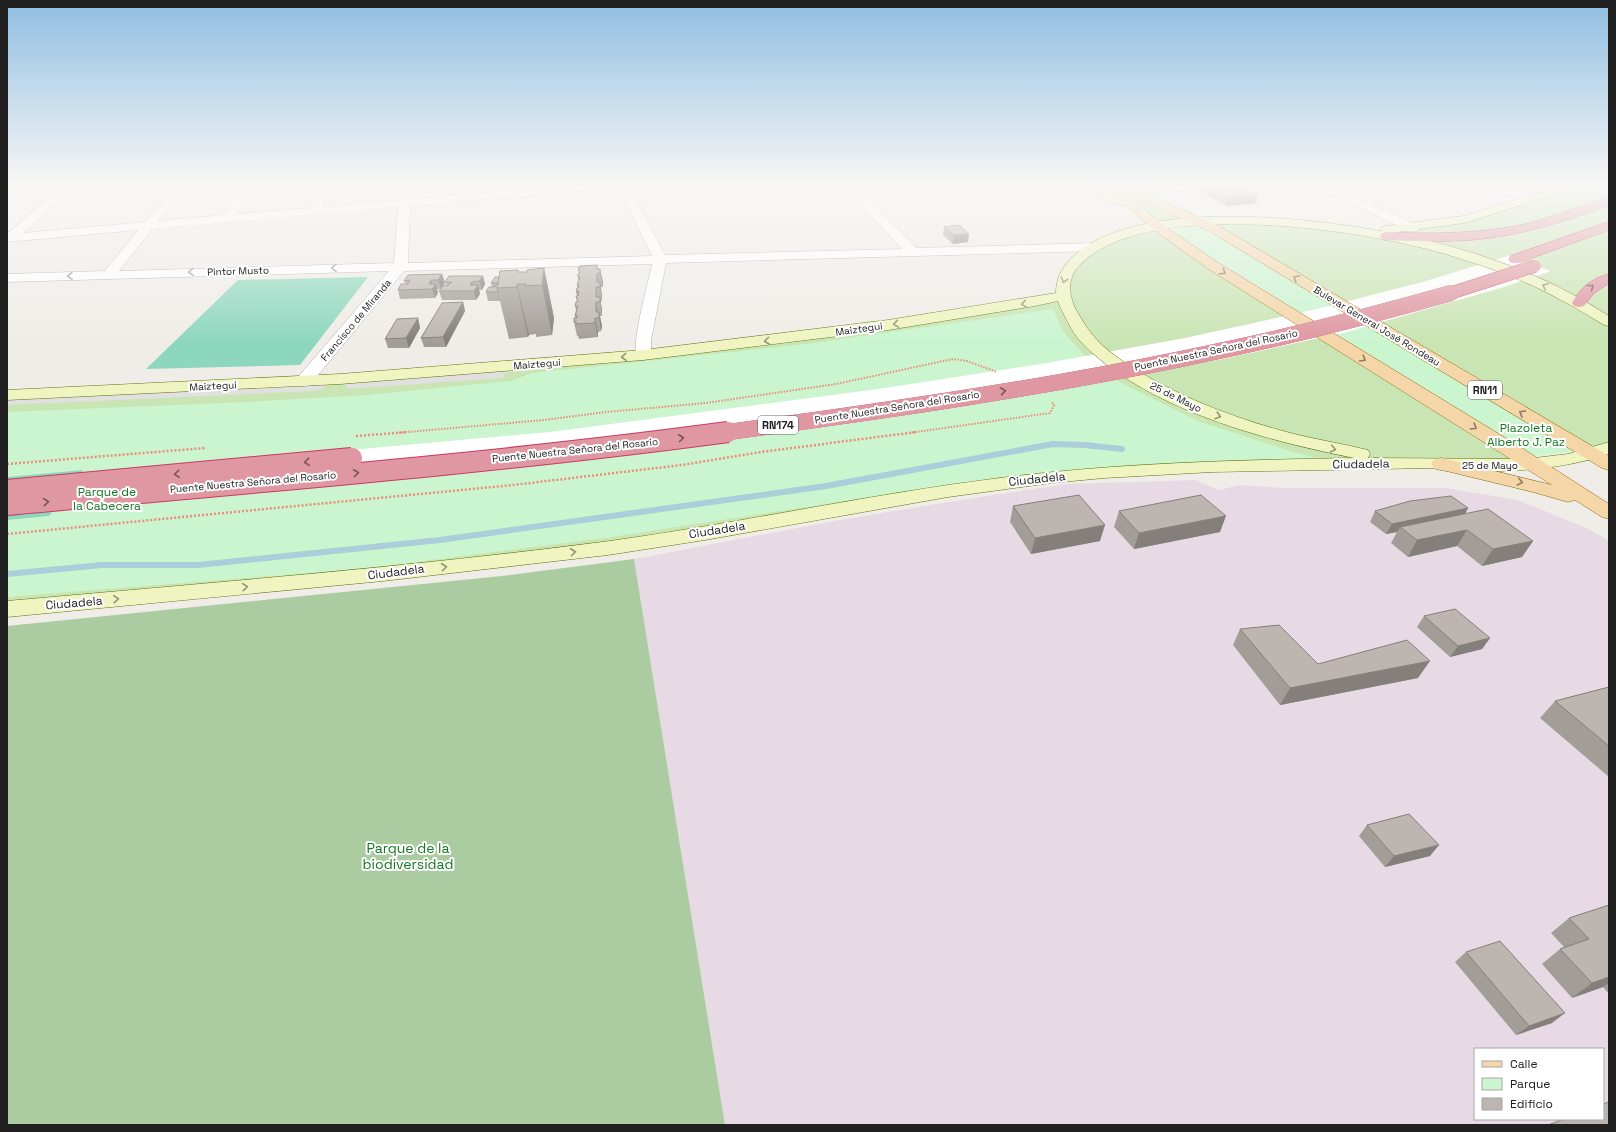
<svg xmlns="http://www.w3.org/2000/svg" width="1616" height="1132" font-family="'Space Grotesk',sans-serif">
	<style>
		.industrial { fill: #e8dae5; fill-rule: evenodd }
		.grass { fill: #c9e5b3 }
		.forest { fill: #abcba0 }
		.park { fill: #caf5cf }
		.pitch { fill: #8dd7be }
		.parking { fill: #e0e0e0 }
		.pier { fill: #fff }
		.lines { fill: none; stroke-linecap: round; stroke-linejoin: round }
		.stream { stroke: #accdd9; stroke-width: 6 }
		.minor-casing { stroke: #a4a4a4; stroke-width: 1 }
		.secondary-casing { stroke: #616f10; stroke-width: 1 }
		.primary-casing { stroke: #8e690e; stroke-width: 1 }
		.motorway-casing { stroke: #cb3864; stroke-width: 1 }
		.path-far1 { stroke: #ed8c7b; stroke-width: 2; stroke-dasharray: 1.5 1.5; stroke-linecap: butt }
		.path { stroke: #ed8c7b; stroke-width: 2.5; stroke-dasharray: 2 2; stroke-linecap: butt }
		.minor { fill: #fff; fill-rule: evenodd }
		.secondary { fill: #eff4c1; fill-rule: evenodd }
		.primary { fill: #f4d6a9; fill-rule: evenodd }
		.motorway { fill: #df97a2; fill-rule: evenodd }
		.motorway-bridge-far2-casing { stroke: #cb3864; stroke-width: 13; stroke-linecap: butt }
		.motorway-bridge-far1-casing { stroke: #cb3864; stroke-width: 16; stroke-linecap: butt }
		.motorway-bridge-casing { stroke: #cb3864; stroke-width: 22; stroke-linecap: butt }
		.motorway-bridge-far2 { stroke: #df97a2; stroke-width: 12 }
		.motorway-bridge-far1 { stroke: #df97a2; stroke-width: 16 }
		.motorway-bridge { stroke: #df97a2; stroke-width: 20 }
		.wall { fill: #a39d97 }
		.shaded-wall { fill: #847f7b }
		.building { fill: #bdb6b0; stroke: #847f7b }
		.oneway { stroke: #9b9b9b }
		.oneway2 { stroke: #8a7b64 }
		.oneway3 { stroke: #929579 }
		.oneway4 { stroke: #76565a }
		.labels { text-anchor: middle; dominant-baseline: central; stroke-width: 4; stroke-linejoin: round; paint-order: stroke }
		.far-street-label { font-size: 10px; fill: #202020; stroke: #fff }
		.shield { fill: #fff; stroke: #636363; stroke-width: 1 }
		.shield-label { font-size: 11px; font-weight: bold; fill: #202020 }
		.park-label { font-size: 12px; fill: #167622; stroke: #fff }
		.street-label { font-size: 12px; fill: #202020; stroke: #fff }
		.near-park-label { font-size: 14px; fill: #167622; stroke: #fff }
	</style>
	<rect width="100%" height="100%" fill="#f0ede8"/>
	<!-- industrial -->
	<path class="industrial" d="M1195,480L1219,490L1240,485L1286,488H1446L1518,500L1589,529L1609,541V1125H725L634,559L834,521L948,502L1066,484ZM1475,1049H1603V1119H1475Z"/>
	<!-- grass -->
	<path class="grass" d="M1091,185H1139L1149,191L1158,202L1200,221L1359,231L1386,230L1464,219L1575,185H1609V448L1592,454L1213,228L1157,226L1533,464L1116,471L610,548L7,609V395L643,355L1062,296V287L1094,247L1156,226L1130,204L1110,197Z"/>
	<!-- forest -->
	<path class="forest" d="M634,559L725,1125H7V626L502,576Z"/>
	<!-- park -->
	<path class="park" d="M1192,226L1203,227L1574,451L1535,456L1520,447L1175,235L1173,231L1174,229Z
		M1053,309L1062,330L1076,346L1094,365L1125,385L1198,421L1290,451L1328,461L1234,460L1132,465L1008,476L605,538L362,569L7,597V412L247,402L366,395L511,381L532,373L806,344Z"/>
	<!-- pitch -->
	<path class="pitch" d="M368,277L300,365L146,369L238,280Z
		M83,470L49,516L7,520V477Z"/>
	<!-- parking -->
	<path class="parking" d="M514,370L505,374L503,378L349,389L345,386L347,383Z
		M327,384L324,388L315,391L7,405V399Z"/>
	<!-- pier -->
	<path class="pier" d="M1508,256L1551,271L1504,287L1347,332L1228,358L978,404L833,426L681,446L557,461L7,481L550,432L878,389L1041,364L1185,338L1317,309L1422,282Z"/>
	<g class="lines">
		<!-- stream -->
		<path class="stream" d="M7,574L102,565H198L440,540L826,486L1053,444L1085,445L1122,449"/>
		<defs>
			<path id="minor" d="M63,185H75L23,233L145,222L176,185H187L158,221L223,215L244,185H255L236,214L310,208L321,185H332L322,207L399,200L402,185H413L410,199L580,185H628L665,255L902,249L843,185H855L916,248L1094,243L1099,244L1100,247L1099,250L1094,251L666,263L651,341V355L649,358L643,360L637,358C630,347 649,280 652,264L404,271L310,385L304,386L298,385L296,381L298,377L389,271L7,282V274L105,271L138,230L7,242V234ZM618,186L652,256L408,263L410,206L613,188ZM398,207L394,263L119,271L152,229Z
				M1184,185H1221L1215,188L1149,194L1143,191L1149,188Z
				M1313,185H1327L1417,225L1419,228L1417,231H1409L1315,187Z
				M1483,185H1498L1532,197L1534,199L1532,201H1524L1485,187Z"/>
			<path id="secondary" d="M1085,185H1098L1114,195L1134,202L1136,204L1134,206C1123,209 1093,194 1085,185Z
				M1134,185C1150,185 1154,189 1164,202L1162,204H1154L1145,193L1135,187Z
				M1565,185H1581L1579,187L1464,223L1391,233C1449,243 1518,265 1570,293C1583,300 1596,308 1609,316V326L1604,325C1589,316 1575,307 1559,299C1527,281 1491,268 1455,257C1372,230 1143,195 1079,266C1066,279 1069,299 1078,313C1082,320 1086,327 1091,333C1103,349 1122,361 1138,371C1186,400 1240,420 1294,434C1319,440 1343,444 1368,450L1370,454L1368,458L1526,459L1568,454L1609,442V454C1563,469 1517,472 1469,471C1458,471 1443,472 1433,468L1212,472L1104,478L1051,483L948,497L705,540L608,555L383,581L7,617V601C208,583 410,567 610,541C741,523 870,494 1000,478C1118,463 1236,460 1354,458C1264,440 1145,409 1080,341C1072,332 1066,318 1060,307L1058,301L1035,306L888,330L643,360L340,384L7,400V390L340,374L643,350L888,320L1056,293C1056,274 1066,261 1081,250C1147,200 1303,217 1381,231L1382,227L1386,226L1463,216Z"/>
			<path id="primary" d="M1099,185H1111L1126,193L1160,223L1220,264L1517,445L1609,504V519L1602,517L1575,500L1568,502L1533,492L1434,468L1431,464L1434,460L1441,458L1552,485L1210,270L1152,229L1118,197L1100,187Z
				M1118,185H1130L1140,191L1217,225L1609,456V470L1602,468C1473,390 1343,312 1214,234C1198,224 1123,196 1118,185Z"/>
			<path id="motorway" d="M1609,198V205C1565,222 1519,236 1472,240C1444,242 1415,241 1386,240L1382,239L1380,236L1382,233L1386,232C1435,234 1482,234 1530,223C1557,216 1582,204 1609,198Z
				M1609,222V230L1521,262H1511L1509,259L1511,256Z
				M1609,274V283L1593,294L1584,306L1579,307L1574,306L1572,303C1580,288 1592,278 1609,274Z"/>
		</defs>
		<!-- minor casing -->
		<use href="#minor" class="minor-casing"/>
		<!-- secondary casing -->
		<use href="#secondary" class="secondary-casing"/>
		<!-- primary casing -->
		<use href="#primary" class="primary-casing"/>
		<!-- motorway casing -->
		<use href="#motorway" class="motorway-casing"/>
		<!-- path-far1 -->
		<path class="path-far1" d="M396,433L544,420L606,412L706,403L836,384L953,359L967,361L997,372
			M909,433L1050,413L1054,405L1052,402"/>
		<!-- path -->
		<path class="path" d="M356,436L408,432
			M7,464L205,448
			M7,534L513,485L682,465L761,452L916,432"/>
		<!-- minor -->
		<use href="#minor" class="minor"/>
		<!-- secondary -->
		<use href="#secondary" class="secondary"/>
		<!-- primary -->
		<use href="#primary" class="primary"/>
		<!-- motorway -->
		<use href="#motorway" class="motorway"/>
		<defs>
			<path id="motorway-bridge-far2" d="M1448,294L1535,266"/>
			<path id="motorway-bridge-far1" d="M721,433C883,411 1045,388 1205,354C1288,337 1370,316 1451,293"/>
			<path id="motorway-bridge" d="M7,490L352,458
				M7,505C248,483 489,464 728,432"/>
		</defs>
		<!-- motorway-bridge-far2 casing -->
		<use href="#motorway-bridge-far2" class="motorway-bridge-far2-casing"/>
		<!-- motorway-bridge-far1 casing -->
		<use href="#motorway-bridge-far1" class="motorway-bridge-far1-casing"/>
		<!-- motorway-bridge casing -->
		<use href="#motorway-bridge" class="motorway-bridge-casing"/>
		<!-- motorway-bridge-far2 -->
		<use href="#motorway-bridge-far2" class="motorway-bridge-far2"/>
		<!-- motorway-bridge-far1 -->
		<use href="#motorway-bridge-far1" class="motorway-bridge-far1"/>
		<!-- motorway-bridge -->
		<use href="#motorway-bridge" class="motorway-bridge"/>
	</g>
	<!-- wall -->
	<path class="wall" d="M1163,185H1189L1167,187Z
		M1200,185H1237L1256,203L1227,206L1198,190Z
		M944,227L968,242L953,244L943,235Z
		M544,268L554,318L552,335L536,337V334L529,335L528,337L509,339L500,301H488L486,292L492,287L491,283L499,277L518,272H527Z
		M578,268L600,269L603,282V287H601L602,296V301H600L602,310V316H600L602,326L601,331L598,332V337L579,339L578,336H577L574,322L575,318V316L576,310L575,306L577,302L576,296H577V285L578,281V277L579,273Z
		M442,274L445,283L443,286H447L445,282L483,276L485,284L482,290H479L480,294L476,300H442L439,291L440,289H437L438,293L435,298L400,299L398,290L406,284L404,281Z
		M463,302L465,311L446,347H424L421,338Z
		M418,318L420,328L409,348H388L385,339Z
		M1013,506L1100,541L1031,554L1010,522Z
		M1468,508L1465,514L1533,541L1522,557L1482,566L1457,546L1408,557L1391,543L1397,532L1386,534L1370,522L1375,511Z
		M1119,511L1220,532L1134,549L1114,527Z
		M1424,616L1490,638L1482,649L1450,657L1417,627Z
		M1240,629L1318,664L1418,678L1280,705L1233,645Z
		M1609,687V777L1540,718L1555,701Z
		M1367,825L1430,856L1385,867L1359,836Z
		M1609,905V994L1603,987L1572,998L1542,964L1560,949L1564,947L1551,933L1569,918Z
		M1466,952L1552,1023L1516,1035L1455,962Z"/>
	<!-- shaded-wall -->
	<path class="shaded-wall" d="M1168,185H1189L1167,187Z
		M1258,195L1256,203L1227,206L1229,198Z
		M969,234L968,242L953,244L954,235Z
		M544,268L554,318L552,335L542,285Z
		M600,269L603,282V287L600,273Z
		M442,274L445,283L441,289L438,280Z
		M483,276L485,284L482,290L479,281Z
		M431,280L433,288L436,284L438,293L435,298L432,289L429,284Z
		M472,282L474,290L478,285L480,294L476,300L474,291L470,285Z
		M600,282L602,296V301L600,287Z
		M517,284L529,335L528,337L517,287Z
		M576,291H579V304Z
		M600,297L602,310V316L600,302Z
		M463,302L465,311L446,347L443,337Z
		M596,302L598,316L596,312Z
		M599,312L602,326L601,331L599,318Z
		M418,318L420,328L409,348L406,338Z
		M595,318L598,332V337L595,323Z
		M1468,508L1462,519L1400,527L1397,532L1386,534L1392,524Z
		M1226,516L1220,532L1134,549L1139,533Z
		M1105,525L1100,541L1031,554L1035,538Z
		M1467,530L1457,546L1408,557L1417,540Z
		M1533,541L1522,557L1482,566L1493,549Z
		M1490,638L1482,649L1450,657L1458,646Z
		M1430,661L1418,678L1280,705L1290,688Z
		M1439,845L1430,856L1385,867L1394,856Z
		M1609,977V983L1603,987L1572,998L1592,983Z
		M1565,1013L1552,1023L1516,1035L1529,1026Z"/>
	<!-- building -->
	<path class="building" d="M1203,185H1237L1258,195L1229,198Z
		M959,225L969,234L954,235L944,227Z
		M597,265V269H600V273L597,274V282H600V287H596V297H600V302H596V312H599V318H595V323L576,324V321L574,322V318H577V315L575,316L578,306H575L576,302H578L576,296H578L579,291H576L577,288L579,287V285H577L580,277H578V274L580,273L578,268H580V266Z
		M544,268L542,285L525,286L526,284H517V287L497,288L500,271L518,270V272H527V270Z
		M442,274L438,280H431L429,284H436L432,289L398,290L401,284H408L410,280L404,281L408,275Z
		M449,276H483L479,281L472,282L470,285H478L474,291H439L443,286L449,285L452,282H445Z
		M495,277H499L497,288L498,292H486L489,287H495L497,283H491Z
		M463,302L443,337L421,338L442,303Z
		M418,318L406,338L385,339L397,319Z
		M1079,495L1105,525L1035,538L1013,506Z
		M1201,495L1226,516L1139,533L1119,511Z
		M1451,496L1468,508L1392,524L1375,511L1410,501Z
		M1488,509L1533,541L1493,549L1467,530L1417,540L1400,527Z
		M1455,609L1490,638L1458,646L1424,616Z
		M1279,625L1318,664L1407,640L1430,661L1290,688L1240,629Z
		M1609,687V746L1555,701Z
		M1409,814L1439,845L1394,856L1367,825Z
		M1609,905V977L1592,983L1560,949L1589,939L1569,918Z
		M1500,941L1565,1013L1529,1026L1466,952Z
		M1609,1102V1125H1548L1564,1119H1603V1104Z"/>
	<!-- one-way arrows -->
	<defs><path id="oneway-chevron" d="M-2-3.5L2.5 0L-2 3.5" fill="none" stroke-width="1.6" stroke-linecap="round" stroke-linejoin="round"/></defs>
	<g class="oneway">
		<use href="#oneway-chevron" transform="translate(334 268) rotate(178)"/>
		<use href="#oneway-chevron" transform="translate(191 272) rotate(178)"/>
		<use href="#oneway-chevron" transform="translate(70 276) rotate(178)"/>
	</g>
	<g class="oneway2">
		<use href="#oneway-chevron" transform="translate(1223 272) rotate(32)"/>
		<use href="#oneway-chevron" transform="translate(1296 278) rotate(-149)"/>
		<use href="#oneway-chevron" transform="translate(1363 359) rotate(31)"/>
		<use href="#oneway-chevron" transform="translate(1522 413) rotate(-149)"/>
		<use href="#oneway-chevron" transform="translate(1474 427) rotate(31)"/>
		<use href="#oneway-chevron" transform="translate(1520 482) rotate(13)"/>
	</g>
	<g class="oneway3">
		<use href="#oneway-chevron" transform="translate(1064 280) rotate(109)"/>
		<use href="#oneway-chevron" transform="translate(1545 286) rotate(-155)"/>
		<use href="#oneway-chevron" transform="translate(1024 304) rotate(171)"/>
		<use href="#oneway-chevron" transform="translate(896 324) rotate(171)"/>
		<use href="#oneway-chevron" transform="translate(767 341) rotate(173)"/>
		<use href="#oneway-chevron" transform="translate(624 357) rotate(175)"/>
		<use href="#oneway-chevron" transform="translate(1218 416) rotate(18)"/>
		<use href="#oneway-chevron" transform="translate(1333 449) rotate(12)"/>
		<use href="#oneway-chevron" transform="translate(573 552) rotate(-7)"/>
		<use href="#oneway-chevron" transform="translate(444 567) rotate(-7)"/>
		<use href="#oneway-chevron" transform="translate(245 587) rotate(-5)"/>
		<use href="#oneway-chevron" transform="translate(116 599) rotate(-5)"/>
	</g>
	<g class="oneway4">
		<use href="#oneway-chevron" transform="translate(1591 287) rotate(-38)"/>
		<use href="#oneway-chevron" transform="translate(1003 391) rotate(-9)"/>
		<use href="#oneway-chevron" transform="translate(681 438) rotate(-7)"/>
		<use href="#oneway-chevron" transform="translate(307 462) rotate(175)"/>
		<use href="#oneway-chevron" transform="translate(356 473) rotate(-6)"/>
		<use href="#oneway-chevron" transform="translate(177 474) rotate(175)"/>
		<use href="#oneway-chevron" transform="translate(46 502) rotate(-5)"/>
	</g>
	<!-- sky -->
	<linearGradient id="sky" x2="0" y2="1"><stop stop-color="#90bee2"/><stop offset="0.54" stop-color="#f8f7f5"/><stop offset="1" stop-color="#f8f7f5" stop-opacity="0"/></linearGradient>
	<rect width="1616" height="343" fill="url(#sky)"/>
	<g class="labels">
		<!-- far-street labels -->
		<g class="far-street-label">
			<text transform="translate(238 271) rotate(-2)">Pintor Musto</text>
			<text transform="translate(356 320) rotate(-50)">Francisco de Miranda</text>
			<text transform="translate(1377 326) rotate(31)">Bulevar General José Rondeau</text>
			<text transform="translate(859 329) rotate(-8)">Maiztegui</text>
			<text transform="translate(1216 350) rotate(-12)">Puente Nuestra Señora del Rosario</text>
			<text transform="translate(537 364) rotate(-5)">Maiztegui</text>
			<text transform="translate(213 386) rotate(-3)">Maiztegui</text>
			<text transform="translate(1176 397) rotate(26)">25 de Mayo</text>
			<text transform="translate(897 407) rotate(-9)">Puente Nuestra Señora del Rosario</text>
			<text transform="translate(575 450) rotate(-6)">Puente Nuestra Señora del Rosario</text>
			<text x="1490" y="465">25 de Mayo</text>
			<text transform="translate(253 482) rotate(-5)">Puente Nuestra Señora del Rosario</text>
		</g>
		<!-- shield labels -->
		<g class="shield">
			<rect x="1468" y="381" width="34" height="18" rx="3"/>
			<rect x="758" y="416" width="40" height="18" rx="3"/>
		</g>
		<g class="shield-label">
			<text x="1485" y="390">RN11</text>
			<text x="778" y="425">RN174</text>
		</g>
		<!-- park labels -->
		<g class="park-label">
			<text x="1526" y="428">Plazoleta<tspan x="1526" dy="14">Alberto J. Paz</tspan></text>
			<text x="107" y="492">Parque de<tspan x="107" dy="14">la Cabecera</tspan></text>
		</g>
		<!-- street labels -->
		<g class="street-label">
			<text transform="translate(1361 464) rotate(-1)">Ciudadela</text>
			<text transform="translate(1037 479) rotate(-6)">Ciudadela</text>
			<text transform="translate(717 530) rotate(-9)">Ciudadela</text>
			<text transform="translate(396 572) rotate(-7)">Ciudadela</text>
			<text transform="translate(74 603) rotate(-5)">Ciudadela</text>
		</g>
		<!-- near-park labels -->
		<g class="near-park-label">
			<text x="408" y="848">Parque de la<tspan x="408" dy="16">biodiversidad</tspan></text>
		</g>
	</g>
	<!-- border -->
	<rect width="1616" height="1132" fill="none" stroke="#202020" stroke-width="16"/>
	<!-- legend -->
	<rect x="1474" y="1048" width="130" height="72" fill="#ffffff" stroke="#a6a6a6"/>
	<rect x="1482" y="1061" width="20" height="6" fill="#f4d6a9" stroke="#a6a6a6"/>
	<text x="1510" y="1068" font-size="12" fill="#202020">Calle</text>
	<rect x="1482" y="1078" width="20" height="12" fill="#caf5cf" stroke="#a6a6a6"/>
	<text x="1510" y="1088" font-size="12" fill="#202020">Parque</text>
	<rect x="1482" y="1098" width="20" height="12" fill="#bdb6b0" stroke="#a6a6a6"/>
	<text x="1510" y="1108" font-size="12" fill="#202020">Edificio</text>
</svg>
